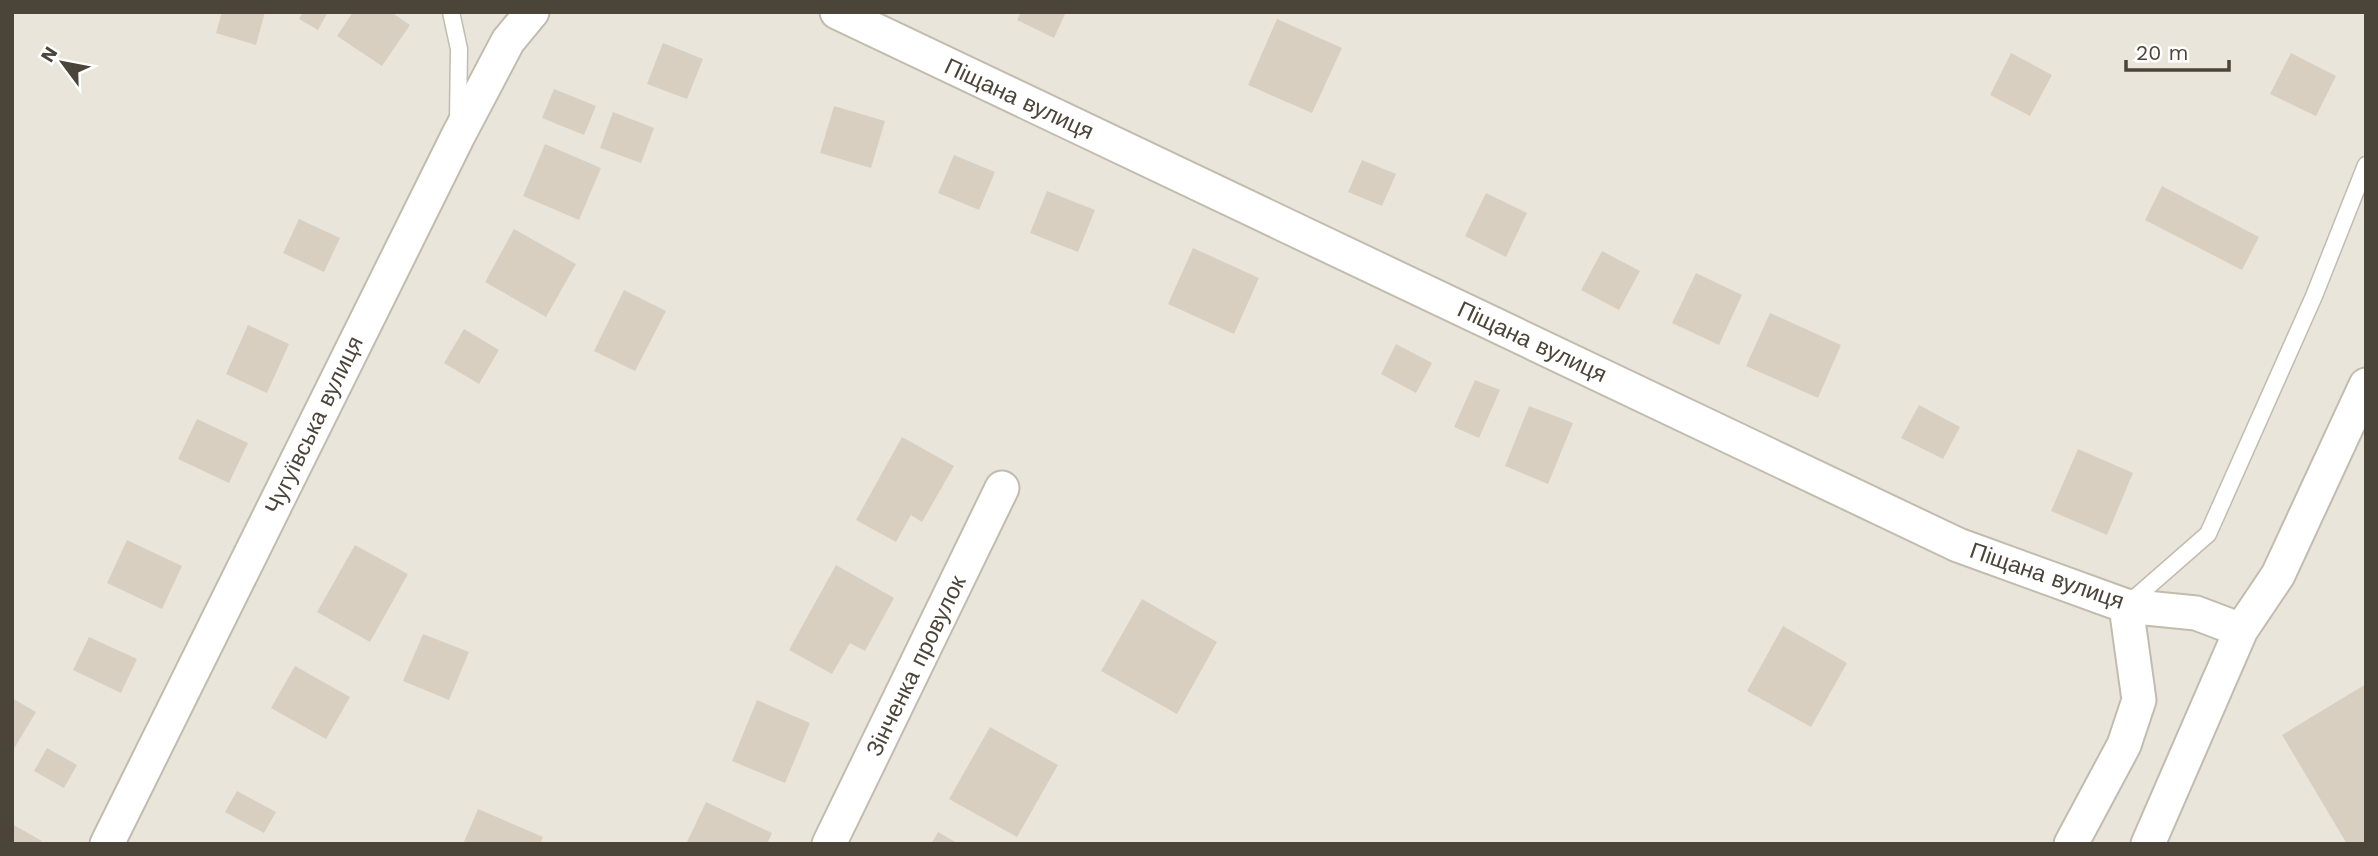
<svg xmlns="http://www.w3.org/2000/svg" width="2378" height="856" font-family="'Work Sans',sans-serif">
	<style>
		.residential { fill: #eae5da }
		.building { fill: #d8cfc1 }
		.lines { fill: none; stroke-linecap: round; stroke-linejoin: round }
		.service-casing { stroke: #c2bbae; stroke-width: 19 }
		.minor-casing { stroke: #c2bbae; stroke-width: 37 }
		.service { stroke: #fff; stroke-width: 16 }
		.minor { stroke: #fff; stroke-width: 33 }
		.labels { text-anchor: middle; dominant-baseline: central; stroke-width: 7; stroke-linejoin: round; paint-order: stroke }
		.street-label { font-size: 23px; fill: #4b4439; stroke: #fff }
	</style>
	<rect width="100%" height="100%" fill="#f6f3ec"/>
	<!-- residential -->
	<path class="residential" d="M12,12H2366V844H12Z"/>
	<!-- building -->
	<path class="building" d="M222,12H265L256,45L216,33Z
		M303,12H328L318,30L299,19Z
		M353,12H391L410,25L382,66L337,36Z
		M1021,12H1066L1054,38L1017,20Z
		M1277,19L1342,48L1312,113L1248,85Z
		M663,43L703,59L687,99L647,84Z
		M2011,53L2052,75L2030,116L1990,95Z
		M2291,53L2336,76L2316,116L2270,94Z
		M554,89L596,106L584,135L542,118Z
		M834,106L885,121L871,168L820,153Z
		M613,112L654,128L641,163L600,148Z
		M545,144L601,168L579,220L523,196Z
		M954,155L995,172L979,210L938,193Z
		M1362,160L1396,174L1382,206L1348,192Z
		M2162,186L2259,237L2242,270L2145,220Z
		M1047,191L1095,210L1078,252L1030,233Z
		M1486,193L1527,213L1506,257L1465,236Z
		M299,219L340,238L324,272L283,253Z
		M514,229L576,264L546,317L485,282Z
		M1193,248L1259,278L1234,334L1168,304Z
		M1602,251L1640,271L1619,310L1581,290Z
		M1696,273L1742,295L1719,345L1672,323Z
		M624,290L666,311L635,371L594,351Z
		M1770,313L1841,345L1818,398L1746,366Z
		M248,325L289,344L267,393L226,374Z
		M464,329L499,350L479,384L444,363Z
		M1396,344L1432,363L1416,393L1381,374Z
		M1475,380L1500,390L1479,438L1454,427Z
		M1919,405L1960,427L1943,459L1901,438Z
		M1529,406L1573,423L1548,484L1505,466Z
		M197,419L248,443L229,483L178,459Z
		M902,437L954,466L922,522L911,515L896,542L856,520Z
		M2078,449L2133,473L2107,535L2051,511Z
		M127,540L182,566L162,609L107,583Z
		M355,545L408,574L370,642L317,612Z
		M836,565L894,598L865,651L850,643L832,674L789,650Z
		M1142,599L1217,642L1177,714L1101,671Z
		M1783,626L1847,663L1811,727L1747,691Z
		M423,634L469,652L449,700L403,681Z
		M89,637L137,659L121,693L73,670Z
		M295,666L350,697L326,739L271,708Z
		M2366,684V844H2347L2282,735Z
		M12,698L36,712L12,752Z
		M757,700L810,723L785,783L732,761Z
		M990,727L1058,765L1017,837L949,799Z
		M47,748L77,765L64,788L34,771Z
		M237,791L276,812L264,833L225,812Z
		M706,802L772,833L767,844H686Z
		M478,809L543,837L540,844H463Z
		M12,824L42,841L40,844H12Z
		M938,832L959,844H931Z"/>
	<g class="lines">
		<defs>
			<path id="service" d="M451,12L459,49L458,121
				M2128,604L2208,534L2314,296L2366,165"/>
			<path id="minor" d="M837,12L1958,545L2126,606L2196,613L2241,630
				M107,844L458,136L508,41L532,12
				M829,844L1002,488
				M2071,844L2124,745L2139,700L2126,606
				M2148,844L2241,630L2278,575L2366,385"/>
		</defs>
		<!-- service casing -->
		<use href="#service" class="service-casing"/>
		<!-- minor casing -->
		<use href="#minor" class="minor-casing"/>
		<!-- service -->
		<use href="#service" class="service"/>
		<!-- minor -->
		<use href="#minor" class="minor"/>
	</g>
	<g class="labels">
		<!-- street labels -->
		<g class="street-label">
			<text transform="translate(1019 99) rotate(25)">Піщана вулиця</text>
			<text transform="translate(1532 342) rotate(25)">Піщана вулиця</text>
			<text transform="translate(314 425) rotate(-64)">Чугуївська вулиця</text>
			<text transform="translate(2047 576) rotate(19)">Піщана вулиця</text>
			<text transform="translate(916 666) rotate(-64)">Зінченка провулок</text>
		</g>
	</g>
	<!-- border -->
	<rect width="2378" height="856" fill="none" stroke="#4b4439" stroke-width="28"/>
	<!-- north arrow -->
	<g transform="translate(63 63) rotate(302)" stroke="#ffffff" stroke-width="5" paint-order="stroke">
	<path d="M0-5L12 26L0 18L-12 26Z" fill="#4b4439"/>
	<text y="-10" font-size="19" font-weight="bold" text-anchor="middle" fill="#4b4439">N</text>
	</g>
	<!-- scale -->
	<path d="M2126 60v10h103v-10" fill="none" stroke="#4b4439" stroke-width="3.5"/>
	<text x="2136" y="60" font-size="21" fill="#4b4439" stroke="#ffffff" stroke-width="5" paint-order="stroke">20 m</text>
</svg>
